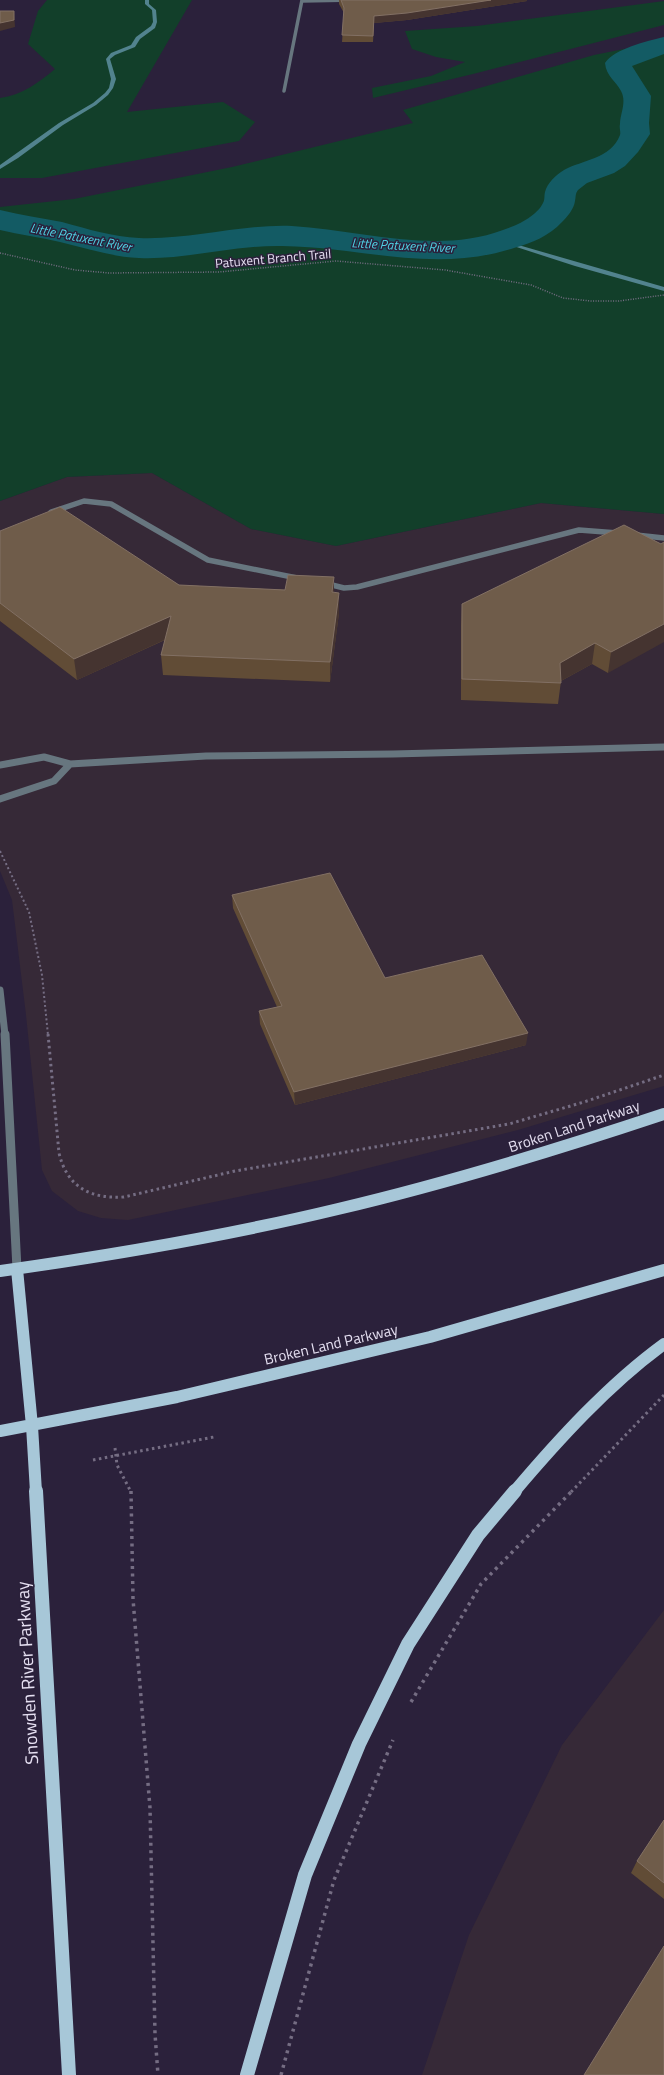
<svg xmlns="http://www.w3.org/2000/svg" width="664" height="2075" font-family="'Titillium Web',sans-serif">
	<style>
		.commercial { fill: #362937 }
		.green { fill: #123f2a }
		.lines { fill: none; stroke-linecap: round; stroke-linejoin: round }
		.stream { fill: #52838e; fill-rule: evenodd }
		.river { fill: #135b64; fill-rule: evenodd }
		.path-far3 { stroke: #756d83; stroke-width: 1.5; stroke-dasharray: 1 1.5; stroke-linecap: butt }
		.path-far2 { stroke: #756d83; stroke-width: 2; stroke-dasharray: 2 2.5; stroke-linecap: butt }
		.path-far1 { stroke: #756d83; stroke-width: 3; stroke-dasharray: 2.5 3.5; stroke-linecap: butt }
		.path { stroke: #756d83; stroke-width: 3.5; stroke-dasharray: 3 4.5; stroke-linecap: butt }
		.service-far1 { stroke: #67767f; stroke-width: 5.5 }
		.service { stroke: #67767f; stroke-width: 7 }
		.minor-far2 { stroke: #67767f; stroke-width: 3.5 }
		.minor-far1 { stroke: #67767f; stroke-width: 7 }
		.minor { stroke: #67767f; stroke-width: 9 }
		.primary-far1 { stroke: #a7c7d8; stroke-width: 12 }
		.primary { stroke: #a7c7d8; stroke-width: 14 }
		.wall { fill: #614c36 }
		.shaded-wall { fill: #453430 }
		.building { fill: #6f5c4a; stroke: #827064 }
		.labels { text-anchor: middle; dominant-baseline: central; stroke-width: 3; stroke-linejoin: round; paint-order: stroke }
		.far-water-label { font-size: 13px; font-style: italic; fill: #4fd2e4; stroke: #2b213b }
		.far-street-label { font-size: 13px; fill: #e5dff1; stroke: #2b213b }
		.street-label { font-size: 15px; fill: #e5dff1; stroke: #2b213b }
		.near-street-label { font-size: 18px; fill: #e5dff1; stroke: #2b213b }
	</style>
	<rect width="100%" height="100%" fill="#2b213b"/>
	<!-- commercial -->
	<path class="commercial" d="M152,473L251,529L336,546L541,503L664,514V1086L518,1130L329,1178L128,1220L101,1218L78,1211L52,1191L42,1170L26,1015L12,900L0,871V501L67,477Z
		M664,1610V2075H422L469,1935L562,1745Z"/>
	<!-- green -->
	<path class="green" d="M47,0H192L127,112L223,102L255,122L239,141L42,178H0V98C22,95 38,83 55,69L28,44L38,11Z
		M664,1V25L473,74L373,98L372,88L431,76L465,62L436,57L412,49L405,31L477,26Z
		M664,41V514L541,503L336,546L251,529L152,473L67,477L0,501V207L74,199L232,167L413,123L403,110L594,55Z"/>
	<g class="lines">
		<!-- stream -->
		<path class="stream" d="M145,0H149V4L156,10L157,22L155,28L140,39L135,47L115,55L110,59L116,79L113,88L108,95L96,105L63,125L18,158L0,169V165L59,123L93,103L105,93L109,88L111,79L106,59L111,53L131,45L136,37L151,26L153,22L152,10L145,4Z
			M501,240L664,287V291L575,266L501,242Z"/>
		<!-- river -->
		<path class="river" d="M664,37V54L632,66L651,96L649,123L650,134L638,152L625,166L614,173L587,183L578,190C575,194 576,197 575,201C574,209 567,217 562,222C549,236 532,243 514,248C433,274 363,247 282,246C234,245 187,260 139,258C112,257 86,248 60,242C40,237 20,235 0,230V210C21,215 42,218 62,222C88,229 113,237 139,238C191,240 241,224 292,226C361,230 436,255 503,230C516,226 537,216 543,203C545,200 544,196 545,192C547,183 556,175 564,170C582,160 611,159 620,135C621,132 619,128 620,124C620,114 627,102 621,91C616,81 606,76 605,63C614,49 647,41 664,37Z"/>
		<!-- path-far3 -->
		<path class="path-far3" d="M0,253L75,270L109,273L219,272L336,261L445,270L531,285L563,298L591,301H619L664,295"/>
		<!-- path-far2 -->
		<path class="path-far2" d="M0,851L29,912L42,975L48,1035"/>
		<!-- path-far1 -->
		<path class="path-far1" d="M48,1034L59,1153C67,1187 90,1199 124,1197L235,1171L509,1124L584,1102L664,1075
			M115,1448L117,1465L131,1492
			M93,1460L214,1437
			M571,1492L664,1395"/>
		<!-- path -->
		<path class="path" d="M131,1491L133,1599L150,1808L155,2034L158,2075
			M411,1702L481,1584L572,1491
			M281,2075L334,1880L393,1740"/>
		<!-- service-far1 -->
		<path class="service-far1" d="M51,512L84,501L111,504L208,560L297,578
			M636,535L664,538
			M324,583L344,588L357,587L579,530L618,533"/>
		<!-- service -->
		<path class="service" d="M0,765L44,757L70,764L206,756L393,754L664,747
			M0,799L54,781L70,764"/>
		<!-- minor-far2 -->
		<path class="minor-far2" d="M302,1L354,0
			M284,91L302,0"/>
		<!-- minor-far1 -->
		<path class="minor-far1" d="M0,990L5,1035"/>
		<!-- minor -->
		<path class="minor" d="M5,1034L17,1269"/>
		<!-- primary-far1 -->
		<path class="primary-far1" d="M17,1269L32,1426L36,1492
			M0,1271C113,1255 226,1236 338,1209C448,1183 556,1150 664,1114
			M0,1431L177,1397L430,1337L664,1270
			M514,1492C558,1440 609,1384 664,1344"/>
		<!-- primary -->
		<path class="primary" d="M36,1491L69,2075
			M247,2075L305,1875L359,1744L408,1644L478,1535L515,1491"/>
	</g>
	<!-- wall -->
	<path class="wall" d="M339,0H527V1L407,20L374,23L373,42H342L344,13L339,4Z
		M0,531L179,585L334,592L339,613L330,682L163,675L161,655L165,640L77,680L0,621Z
		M661,544L608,673L592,664L561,681L558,704L461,700V625L462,604Z
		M232,895L385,978L526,1045L295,1105L260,1024L259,1011L277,1007L233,908Z
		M664,1820V1899L631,1873L637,1861Z"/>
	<!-- shaded-wall -->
	<path class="shaded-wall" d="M491,0H527V1L407,20L374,23L373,42L374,16Z
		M14,11L15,27L0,31V23Z
		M334,577V597L332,592Z
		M339,593V613L330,682V662Z
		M171,616L173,636L77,680L74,659Z
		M664,624V642L608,673L611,652Z
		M595,643L592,664L557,683L560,663Z
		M528,1033L526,1045L295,1105L294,1092Z"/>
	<!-- building -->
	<path class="building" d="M341,0H491L407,13L374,16L373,36L342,35L344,8Z
		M0,11H14V20L0,23Z
		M60,507L179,585L285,590L288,575L334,577L332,592L339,593L330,662L161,655L171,616L74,659L0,603V531Z
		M624,525L661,544L664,542V624L611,652L595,643L560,663L561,683L462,679V604Z
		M330,873L385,978L482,955L528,1033L294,1092L259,1011L282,1006L232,895Z
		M664,1820V1883L637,1861Z
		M664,1946V2075H584Z"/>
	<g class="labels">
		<!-- far-water labels -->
		<g class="far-water-label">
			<text transform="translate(81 237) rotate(11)">Little Patuxent River</text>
			<text transform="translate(403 245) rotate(3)">Little Patuxent River</text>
		</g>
		<!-- far-street labels -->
		<g class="far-street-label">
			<text transform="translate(273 258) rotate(-5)">Patuxent Branch Trail</text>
		</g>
		<!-- street labels -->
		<g class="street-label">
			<text transform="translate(574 1126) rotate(-18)">Broken Land Parkway</text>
			<text transform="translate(331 1344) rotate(-13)">Broken Land Parkway</text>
		</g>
		<!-- near-street labels -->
		<g class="near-street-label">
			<text transform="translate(27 1673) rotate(-93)">Snowden River Parkway</text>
		</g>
	</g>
</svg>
